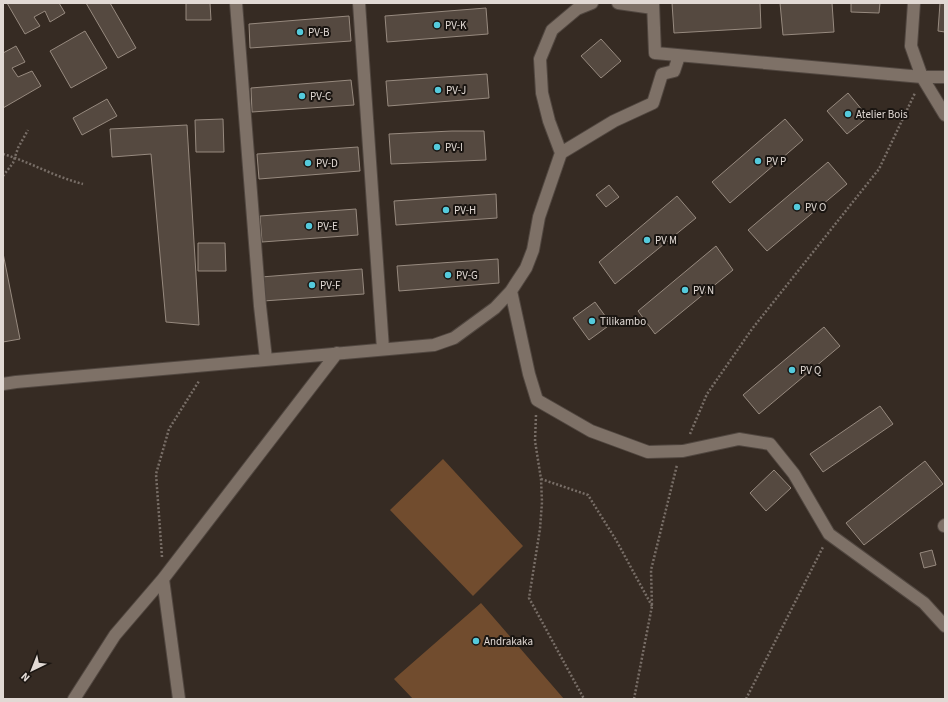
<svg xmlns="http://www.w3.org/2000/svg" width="948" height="702" font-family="'Source Sans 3',sans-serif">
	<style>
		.green { fill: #714c2e }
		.building { fill: #554940; stroke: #978a7f }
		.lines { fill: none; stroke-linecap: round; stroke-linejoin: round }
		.street-casing { stroke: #514740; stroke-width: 14 }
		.path { stroke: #786e67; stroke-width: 2.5; stroke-dasharray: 2 2; stroke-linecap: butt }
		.street { stroke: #7e7167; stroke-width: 12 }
		.poi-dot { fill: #54cadc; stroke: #1a1511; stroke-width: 1.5 }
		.labels { text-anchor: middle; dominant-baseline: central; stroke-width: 4; stroke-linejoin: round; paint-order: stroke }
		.poi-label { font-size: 11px; fill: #e1d9d4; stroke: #1a1511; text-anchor: start }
	</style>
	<rect width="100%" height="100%" fill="#362b23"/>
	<!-- green -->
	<path class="green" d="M443,459L523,546L473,596L390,510Z
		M481,603L564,699H413L394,679Z"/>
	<!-- building -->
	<path class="building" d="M7,3H59L65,13L50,22L45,11L34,17L40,26L25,34Z
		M86,3H110L136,48L118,58Z
		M186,3H210L211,20H186Z
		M672,3H760L761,28L674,33Z
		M780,3H832L834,32L783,35Z
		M851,3H880L879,13L851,12Z
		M940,3H945V32L938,31Z
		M486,8L488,34L387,42L385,16Z
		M349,16L351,41L250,48L249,24Z
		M85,31L107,68L71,88L50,51Z
		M601,39L621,61L601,78L581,56Z
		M16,46L25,62L12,68L18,77L32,71L41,86L3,108V53Z
		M487,74L489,98L388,106L386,81Z
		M351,80L354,105L252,112L251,88Z
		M848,93L868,117L847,134L827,111Z
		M107,99L117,116L82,135L73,118Z
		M223,119L224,152H196L195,120Z
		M785,119L803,140L730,203L712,182Z
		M187,125L199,325L166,322L151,154L112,157L110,129Z
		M452,131H484L486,160L391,164L389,134Z
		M358,147L360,171L259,179L257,154Z
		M828,162L847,184L767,251L748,230Z
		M609,185L619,197L606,207L596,195Z
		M496,194L497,218L396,225L394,201Z
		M677,196L696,218L615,284L599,262Z
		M356,209L358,235L262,242L260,216Z
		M198,243H225L226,271H198Z
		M716,246L733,270L655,334L638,311Z
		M3,253L20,339L3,342Z
		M498,259L499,283L399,291L397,266Z
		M362,269L364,294L263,301L261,277Z
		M595,302L611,324L589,340L573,318Z
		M824,327L840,346L759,414L743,395Z
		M880,406L893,424L823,472L810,454Z
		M925,461L943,484L864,545L846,523Z
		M774,470L791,488L766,511L750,493Z
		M932,550L936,565L924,568L920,553Z"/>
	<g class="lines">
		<defs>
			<path id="street" d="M236,3L260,306L266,359
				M359,3L383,349
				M618,3L653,8
				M653,3L655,53L922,77H945
				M914,3L911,46L922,77L945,115
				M561,153L614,121L653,103L662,74L674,71L679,56
				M511,291L529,374L537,400L591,431L648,452L683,451L739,439L770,444L794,474L829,534L924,603L945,626
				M3,384L16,382L434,345L454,338L495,308L511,291L526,268L533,250L539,217L561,153L549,121L542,93L540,59L552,30L577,9L592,3
				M944,526L945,525
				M74,699L115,635L163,579
				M179,699L163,579L337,353"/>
		</defs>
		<!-- street casing -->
		<use href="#street" class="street-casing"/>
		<!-- path -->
		<path class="path" d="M3,154C30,162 55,177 83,184
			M3,176L13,163L18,148L28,130
			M536,415L535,441L541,479L542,502L540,529L529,598L584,699
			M690,434L707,394L752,329L879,169L915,93
			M541,479L588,495L616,540L652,606
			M162,557L156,474L169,429L199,381
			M634,699L652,606L651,570L677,465
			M746,699L823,547"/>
		<!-- street -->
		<use href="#street" class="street"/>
	</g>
	<!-- markers -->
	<g class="poi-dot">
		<circle cx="437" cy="25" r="4"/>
		<circle cx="300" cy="32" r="4"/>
		<circle cx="438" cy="90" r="4"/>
		<circle cx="302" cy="96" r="4"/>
		<circle cx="848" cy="114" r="4"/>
		<circle cx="437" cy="147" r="4"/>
		<circle cx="758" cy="161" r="4"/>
		<circle cx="308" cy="163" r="4"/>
		<circle cx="797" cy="207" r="4"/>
		<circle cx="446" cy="210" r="4"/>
		<circle cx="309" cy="226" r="4"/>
		<circle cx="647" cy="240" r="4"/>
		<circle cx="448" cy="275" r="4"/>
		<circle cx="312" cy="285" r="4"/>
		<circle cx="685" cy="290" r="4"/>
		<circle cx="592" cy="321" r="4"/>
		<circle cx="792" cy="370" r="4"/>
		<circle cx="476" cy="641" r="4"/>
	</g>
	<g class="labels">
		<!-- poi labels -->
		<g class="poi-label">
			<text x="445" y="25">PV-K</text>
			<text x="308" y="32">PV-B</text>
			<text x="446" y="90">PV-J</text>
			<text x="310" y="96">PV-C</text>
			<text x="856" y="114">Atelier Bois</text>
			<text x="445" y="147">PV-I</text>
			<text x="766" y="161">PV P</text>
			<text x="316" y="163">PV-D</text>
			<text x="805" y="207">PV O</text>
			<text x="454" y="210">PV-H</text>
			<text x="317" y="226">PV-E</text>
			<text x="655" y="240">PV M</text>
			<text x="456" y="275">PV-G</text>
			<text x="320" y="285">PV-F</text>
			<text x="693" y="290">PV N</text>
			<text x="600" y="321">Tilikambo</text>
			<text x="800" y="370">PV Q</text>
			<text x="484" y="641">Andrakaka</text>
		</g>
	</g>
	<!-- border -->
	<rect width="948" height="702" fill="none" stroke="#e1d9d4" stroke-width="8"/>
	<!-- north arrow -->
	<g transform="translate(32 670) rotate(223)" stroke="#1a1511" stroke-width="3" paint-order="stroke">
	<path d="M0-3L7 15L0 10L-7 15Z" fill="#e1d9d4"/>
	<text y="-6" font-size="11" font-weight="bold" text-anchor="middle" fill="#e1d9d4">N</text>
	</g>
</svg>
